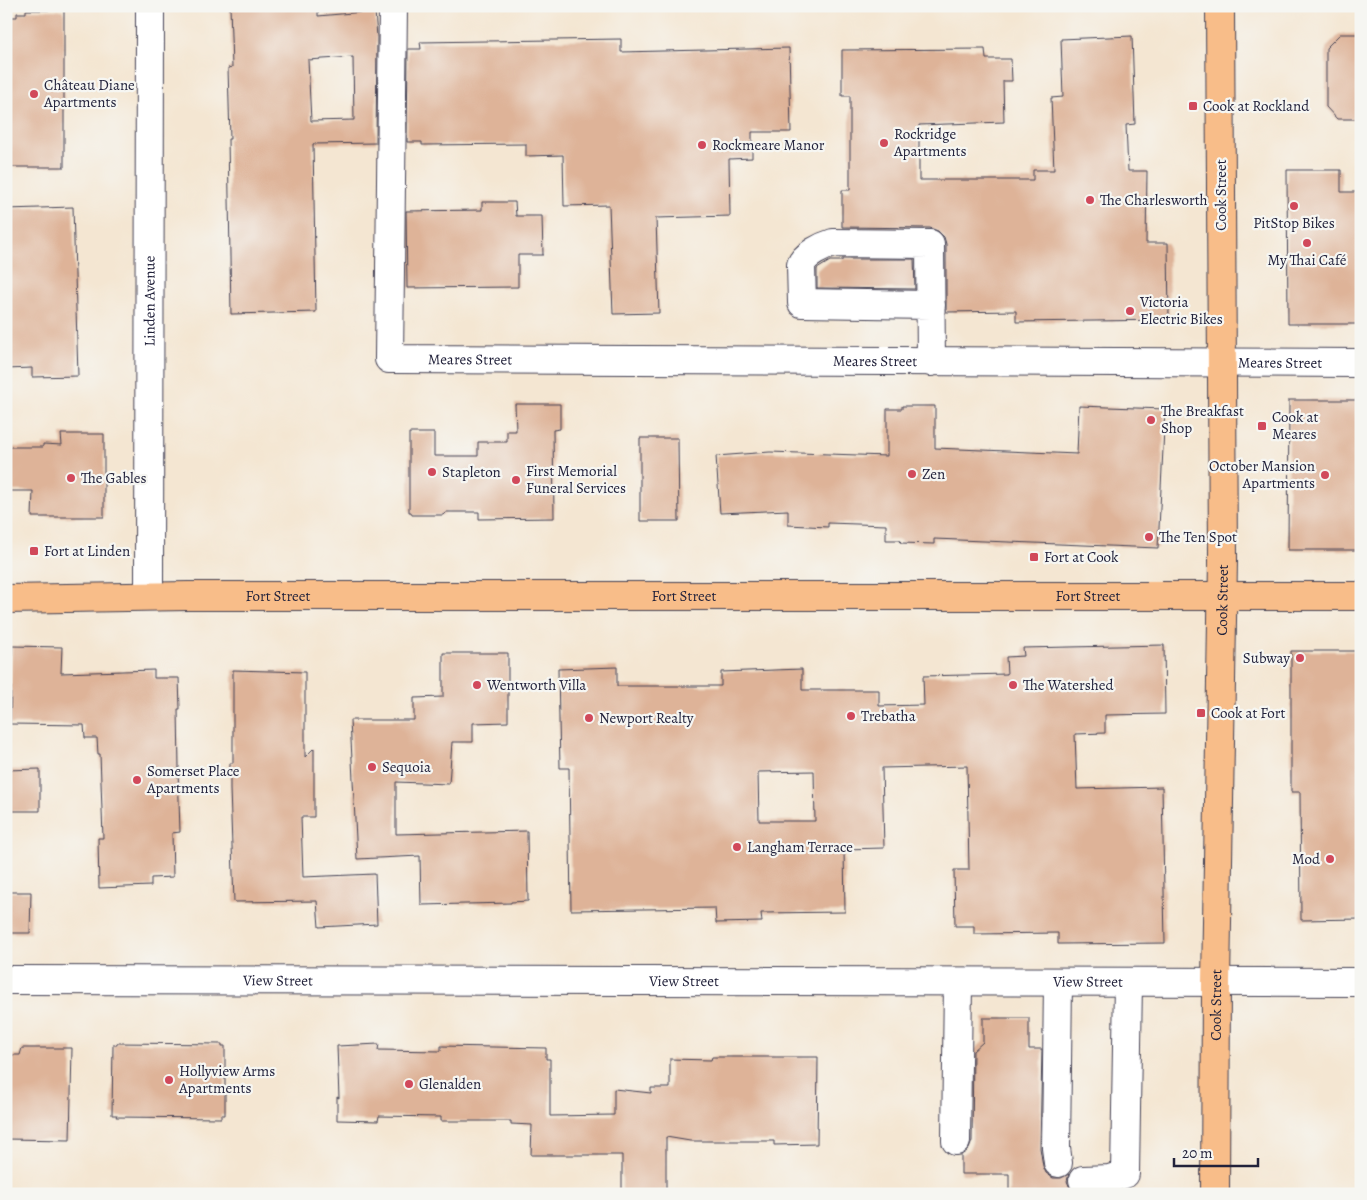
<svg xmlns="http://www.w3.org/2000/svg" width="1367" height="1200" font-family="Alegreya,serif">
	<style>
		.building { fill: #deb398; fill-rule: evenodd }
		.lines { fill: none; stroke-linecap: round; stroke-linejoin: round }
		.minor-casing { stroke: #423f52; stroke-width: 30 }
		.major-casing { stroke: #423f52; stroke-width: 30 }
		.minor { stroke: #fff; stroke-width: 28 }
		.major { stroke: #f8bd89; stroke-width: 28 }
		.poi-dot { fill: #d1495b; stroke: #f6f6f2; stroke-width: 2 }
		.labels { text-anchor: middle; dominant-baseline: central; stroke-width: 4.5; stroke-linejoin: round; paint-order: stroke }
		.poi-label { font-size: 15px; fill: #22223b; stroke: #f6f6f2; text-anchor: start }
		.street-label { font-size: 15px; fill: #22223b; stroke: #f6f6f2 }
	</style>
	<rect width="100%" height="100%" fill="#f6f6f2"/>
	<filter id="ink" filterUnits="userSpaceOnUse"><feTurbulence type="fractalNoise" baseFrequency=".02" numOctaves="2"/><feDisplacementMap in="SourceGraphic" scale="10" xChannelSelector="R" yChannelSelector="G"/><feConvolveMatrix kernelMatrix="1 2 1 2 8 2 1 2 1" color-interpolation-filters="sRGB"/></filter>
	<filter id="wash" filterUnits="userSpaceOnUse"><feTurbulence type="fractalNoise" baseFrequency=".0096" numOctaves="4" result="noise"/><feDisplacementMap in="SourceGraphic" scale="20" xChannelSelector="R" yChannelSelector="G"/><feGaussianBlur stdDeviation="1.12" result="paint"/><feColorMatrix in="noise" values="0 0 0 0 0 0 0 0 0 0 0 0 0 0 0 0 0 1.4 0 .05"/><feComposite in="paint" operator="in"/></filter>
	<g filter="url(#wash)">
		<rect width="100%" height="100%" fill="#f4e6d2"/>
		<g id="blocks">
			<!-- building -->
			<path class="building" d="M230,6H318V16L375,11L377,37L376,143L313,144L316,312L231,314L228,139H230L228,68L232,67ZM353,57L354,120L311,121L308,60Z
				M26,10H64V167H6V17H17V13H26Z
				M1340,34H1361V119H1337L1326,107V48Z
				M1132,36L1135,124L1126,125L1128,171H1147L1146,243H1168L1169,320L1016,322V311L946,312V244L944,237L938,231L930,228L842,227V190H850V96H842V50L985,49L986,59H1011L1012,81H1003L1004,122L919,125V180H1033V170H1054L1051,98L1063,97L1061,39Z
				M621,39V52L789,48L791,132H752V158L729,159L730,216L656,218L659,313L613,314L609,205L564,206L563,155L526,156V144L422,145V142H407L408,49H421L420,42Z
				M1287,170H1341V192H1361V291H1358V324H1288Z
				M482,202H515L516,216H542L543,255H518V287L407,288L406,211L482,210Z
				M73,207L78,376L32,377V368L6,369V209Z
				M842,259H914L915,289L817,288V269L830,261H842Z
				M1289,400H1361V550H1288Z
				M515,404H560V429L553,430L554,518L479,519V512H446L443,515H412L411,512H409V433H434V456H478V442H507V431H516Z
				M902,406H935V448L1077,454L1079,406L1165,409L1158,548L934,539V544L901,543L900,540H886V525L828,523V527L788,525V510L720,513L716,456L770,452L887,456V409H902Z
				M61,434H104V517H32L33,491H7V447H43V444L62,445Z
				M640,438H678L679,521H640Z
				M1164,645L1165,714L1105,715V733L1075,734L1077,789L1162,787L1165,943L1058,944V933L974,934V926H955L954,870H969L967,766L882,768L884,848L844,849L845,912L761,913L762,922L716,923L715,908L571,910L569,768H560L558,669L617,667V686H721V672L802,669V690H879V706L924,705L923,676L1007,674L1006,657L1024,656L1023,648ZM814,771L815,821H759L758,772Z
				M12,646L62,647L61,673L154,670V678H179L180,709H178L179,769H178L180,832L172,833L173,877L151,878V886L99,888L98,838H103L100,754H98L97,738H85L84,725L10,724Z
				M1291,651H1361V919L1301,920L1300,792H1291Z
				M443,653H508V722L473,723V742H452L449,784L396,782V834L527,831L528,901L511,902V903L421,905L420,856L357,859L350,720H414V698L443,697Z
				M233,670L305,672V757L314,748V817H301L303,877L375,874L377,924L319,927L317,901L234,902L230,789V763H233Z
				M40,769V811H6V770Z
				M6,892H31L30,933H6Z
				M983,1018H1029V1049H1042L1040,1148L1043,1166L1046,1173L1053,1178H1061L1069,1174L1067,1181L1070,1188L1076,1194H1009V1174H961V1155L969,1149L972,1141L973,1051L983,1042Z
				M117,1043L222,1044V1046H225V1115H221V1118L116,1117L117,1115H112L113,1045H117Z
				M379,1044L378,1050L441,1051V1046L546,1048V1059H550V1116L614,1115V1089L651,1093V1088H670V1059L711,1060L712,1057H818L817,1144L774,1145V1141H690L666,1137V1194H622V1155H531L532,1125L511,1124V1121H441V1117L379,1116L378,1121L337,1120V1097L339,1098L337,1046Z
				M22,1048H72L70,1140L6,1139V1055H20Z"/>
		</g>
	</g>
	<g filter="url(#ink)">
		<use href="#blocks" fill-opacity="0" stroke="#423f52" stroke-width="1"/>
		<g class="lines">
			<defs>
				<g id="minor">
					<path id="s1" d="M393,6L389,359L1361,363"/>
					<path d="M931,305L802,303L801,265C804,255 823,246 833,243L930,244L931,362"/>
					<path id="s2" d="M149,596L150,6"/>
					<path id="s3" d="M6,980L1361,982"/>
					<path d="M1058,982L1056,1148L1058,1163"/>
					<path d="M956,1141L958,982"/>
					<path d="M1083,1180L1109,1179L1125,1174L1128,982"/>
				</g>
				<g id="major">
					<path id="s4" d="M6,599L188,596H1361"/>
					<path id="s5" d="M1215,1194L1216,983L1223,560L1220,6"/>
				</g>
			</defs>
			<!-- minor casing -->
			<use href="#minor" class="minor-casing"/>
			<!-- major casing -->
			<use href="#major" class="major-casing"/>
			<!-- minor -->
			<use href="#minor" class="minor"/>
			<!-- major -->
			<use href="#major" class="major"/>
		</g>
	</g>
	<!-- markers -->
	<g class="poi-dot">
		<circle cx="34" cy="94" r="5"/>
		<rect x="1188" y="101" width="10" height="10" rx="2.5"/>
		<circle cx="884" cy="143" r="5"/>
		<circle cx="702" cy="145" r="5"/>
		<circle cx="1090" cy="200" r="5"/>
		<circle cx="1294" cy="206" r="5"/>
		<circle cx="1307" cy="243" r="5"/>
		<circle cx="1130" cy="311" r="5"/>
		<circle cx="1151" cy="420" r="5"/>
		<rect x="1257" y="421" width="10" height="10" rx="2.5"/>
		<circle cx="432" cy="472" r="5"/>
		<circle cx="912" cy="474" r="5"/>
		<circle cx="1325" cy="475" r="5"/>
		<circle cx="71" cy="478" r="5"/>
		<circle cx="516" cy="480" r="5"/>
		<circle cx="1149" cy="537" r="5"/>
		<rect x="29" y="546" width="10" height="10" rx="2.5"/>
		<rect x="1029" y="552" width="10" height="10" rx="2.5"/>
		<circle cx="1300" cy="658" r="5"/>
		<circle cx="477" cy="685" r="5"/>
		<circle cx="1013" cy="685" r="5"/>
		<rect x="1196" y="708" width="10" height="10" rx="2.5"/>
		<circle cx="851" cy="716" r="5"/>
		<circle cx="589" cy="718" r="5"/>
		<circle cx="372" cy="767" r="5"/>
		<circle cx="137" cy="780" r="5"/>
		<circle cx="737" cy="847" r="5"/>
		<circle cx="1330" cy="859" r="5"/>
		<circle cx="169" cy="1080" r="5"/>
		<circle cx="409" cy="1084" r="5"/>
	</g>
	<g class="labels">
		<!-- poi labels -->
		<g class="poi-label">
			<text x="44" y="85">Château Diane<tspan x="44" dy="17">Apartments</tspan></text>
			<text x="1203" y="106">Cook at Rockland</text>
			<text x="894" y="134">Rockridge<tspan x="894" dy="17">Apartments</tspan></text>
			<text x="712" y="145">Rockmeare Manor</text>
			<text x="1100" y="200">The Charlesworth</text>
			<text x="1294" y="223" text-anchor="middle">PitStop Bikes</text>
			<text x="1307" y="260" text-anchor="middle">My Thai Café</text>
			<text x="1140" y="302">Victoria<tspan x="1140" dy="17">Electric Bikes</tspan></text>
			<text x="1161" y="411">The Breakfast<tspan x="1161" dy="17">Shop</tspan></text>
			<text x="1272" y="417">Cook at<tspan x="1272" dy="17">Meares</tspan></text>
			<text x="1315" y="466" text-anchor="end">October Mansion<tspan x="1315" dy="17">Apartments</tspan></text>
			<text x="526" y="471">First Memorial<tspan x="526" dy="17">Funeral Services</tspan></text>
			<text x="442" y="472">Stapleton</text>
			<text x="922" y="474">Zen</text>
			<text x="81" y="478">The Gables</text>
			<text x="1159" y="537">The Ten Spot</text>
			<text x="44" y="551">Fort at Linden</text>
			<text x="1044" y="557">Fort at Cook</text>
			<text x="1290" y="658" text-anchor="end">Subway</text>
			<text x="487" y="685">Wentworth Villa</text>
			<text x="1023" y="685">The Watershed</text>
			<text x="1211" y="713">Cook at Fort</text>
			<text x="861" y="716">Trebatha</text>
			<text x="599" y="718">Newport Realty</text>
			<text x="382" y="767">Sequoia</text>
			<text x="147" y="771">Somerset Place<tspan x="147" dy="17">Apartments</tspan></text>
			<text x="747" y="847">Langham Terrace</text>
			<text x="1320" y="859" text-anchor="end">Mod</text>
			<text x="179" y="1071">Hollyview Arms<tspan x="179" dy="17">Apartments</tspan></text>
			<text x="419" y="1084">Glenalden</text>
		</g>
		<!-- street labels -->
		<g class="street-label">
			<text transform="translate(1221 195) rotate(-90)">Cook Street</text>
			<text stroke="none"><textPath href="#s2" startOffset="295">Linden Avenue</textPath></text>
			<text stroke="none"><textPath href="#s1" startOffset="434">Meares Street</textPath></text>
			<text stroke="none"><textPath href="#s1" startOffset="839">Meares Street</textPath></text>
			<text stroke="none"><textPath href="#s1" startOffset="1244">Meares Street</textPath></text>
			<text stroke="none"><textPath href="#s4" startOffset="678">Fort Street</textPath></text>
			<text stroke="none"><textPath href="#s4" startOffset="1082">Fort Street</textPath></text>
			<text stroke="none"><textPath href="#s4" startOffset="272">Fort Street</textPath></text>
			<text stroke="none"><textPath href="#s5" startOffset="594">Cook Street</textPath></text>
			<text stroke="none"><textPath href="#s3" startOffset="272">View Street</textPath></text>
			<text stroke="none"><textPath href="#s3" startOffset="678">View Street</textPath></text>
			<text stroke="none"><textPath href="#s3" startOffset="1082">View Street</textPath></text>
			<text stroke="none"><textPath href="#s5" startOffset="189">Cook Street</textPath></text>
		</g>
	</g>
	<!-- margin -->
	<rect width="1367" height="1200" fill="none" stroke="#f6f6f2" stroke-width="25"/>
	<!-- scale -->
	<path d="M1174 1158v8h84v-8" fill="none" stroke="#22223b" stroke-width="2.5"/>
	<text x="1182" y="1158" font-size="15" fill="#22223b" stroke="#f6f6f2" stroke-width="4" paint-order="stroke">20 m</text>
</svg>
